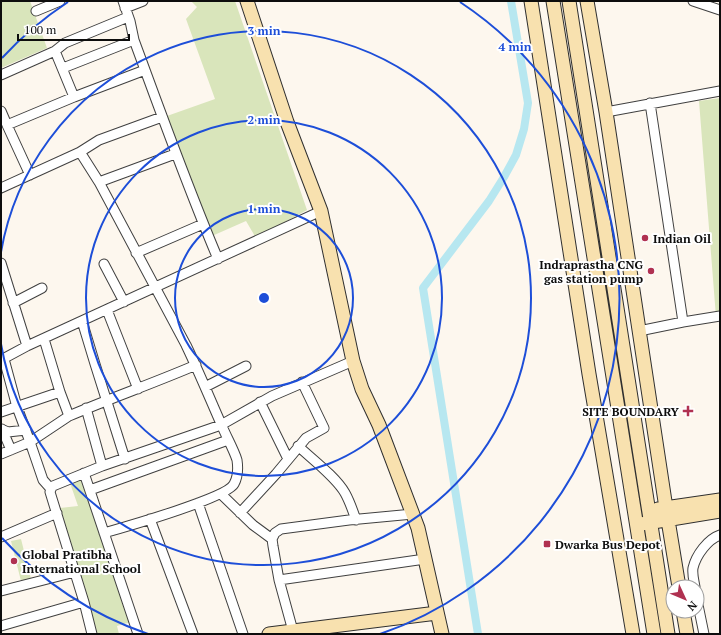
<svg xmlns="http://www.w3.org/2000/svg" width="721" height="635" font-family="'PT Serif',serif">
	<style>
		.green { fill: #d9e5bb }
		.lines { fill: none; stroke-linecap: round; stroke-linejoin: round }
		.canal { stroke: #b7e7f0; stroke-width: 8 }
		.street-casing { stroke: #404040; stroke-width: 11 }
		.secondary-casing { stroke: #2f2f2f; stroke-width: 15 }
		.street { stroke: #fff; stroke-width: 9 }
		.secondary { stroke: #f8e1af; stroke-width: 13 }
		.ring { fill: none; stroke: #1d4ed8; stroke-width: 2 }
		.poi-dot { fill: #b03151; stroke: #fff; stroke-width: 1.5 }
		.labels { text-anchor: middle; dominant-baseline: central; stroke-width: 4; stroke-linejoin: round; paint-order: stroke }
		.poi-label { font-size: 12px; font-weight: bold; fill: #0d0d0d; stroke: #fff; text-anchor: start }
		.centre { fill: #1d4ed8; stroke: #fff; stroke-width: 2 }
		.ring-label { font-size: 12px; text-anchor: middle; font-weight: bold; fill: #1d4ed8; stroke: #fff; stroke-width: 4; stroke-linejoin: round; paint-order: stroke }
	</style>
	<rect width="100%" height="100%" fill="#fdf7ee"/>
	<!-- green -->
	<path class="green" d="M1,1H30L47,48L1,68Z
		M191,1H235L307,210L256,238L246,221L212,236L167,116L215,99L186,19L197,7Z
		M720,98V316L716,317L699,101Z
		M80,478L131,622L117,626L119,634H97L60,508L78,506L70,483Z
		M21,539L31,579L21,581L11,541Z"/>
	<g class="lines">
		<!-- canal -->
		<path class="canal" d="M478,634L423,288L489,201L504,177L516,155L524,129L528,103L511,1"/>
		<defs>
			<path id="street" d="M123,1L130,21L134,40C161,113 187,186 218,259
				M693,1L720,10
				M125,8L143,1
				M36,11L60,1
				M55,51L74,97
				M63,68L134,40
				M1,75L55,51L65,43L128,17
				M650,103L683,322
				M1,111L7,125
				M606,112L720,91
				M80,152L99,140L162,117
				M30,175L7,125L74,97L145,70
				M99,182L175,154
				M1,188L80,152L99,182L186,345C199,372 210,399 222,426C226,436 234,450 237,460C238,467 238,477 234,484C227,498 125,527 104,533
				M136,253L203,224
				M1,263L27,346
				M104,264L124,302
				M13,303L42,288
				M107,310L138,389
				M82,321L95,364L125,459
				M639,331L683,322L720,316
				M4,359L17,407L30,442L69,416L60,392L44,339
				M1,360L27,346L321,211
				M205,387L246,366
				M260,402L288,459
				M86,408L102,466
				M1,412L60,392
				M69,416C111,398 154,383 196,365
				M1,429L8,432L26,430
				M2,429L11,450
				M298,446C312,459 336,477 345,493C350,502 353,511 356,520
				M1,454L30,442L43,480L51,489
				M84,473L138,634
				M90,490L228,440
				M221,494L253,525L272,539
				M198,503L243,634
				M240,513L276,474L306,438L324,428L302,382
				M150,519L193,634
				M1,537L57,513
				M279,580L425,559
				M695,587C694,581 692,574 693,568C696,555 708,539 720,535
				M1,591L75,572
				M697,600L704,634
				M1,626L84,602
				M293,631L279,580L273,546L272,539L275,533L281,529L349,520L413,514
				M92,634L84,602L50,492L51,489L53,486L102,466L221,425L272,396L353,361"/>
			<path id="secondary" d="M247,1L287,122L321,211L353,361L362,389L379,425L418,528L442,634
				M531,1L589,374L633,634
				M553,1L654,634
				M569,1L668,634
				M587,1L606,112L666,508
				M658,509L720,500
				M668,520L679,587
				M641,524L720,511
				M683,611L687,634
				M269,634L437,613"/>
		</defs>
		<!-- street casing -->
		<use href="#street" class="street-casing"/>
		<!-- secondary casing -->
		<use href="#secondary" class="secondary-casing"/>
		<!-- street -->
		<use href="#street" class="street"/>
		<!-- secondary -->
		<use href="#secondary" class="secondary"/>
	</g>
	<!-- distance rings -->
	<g class="ring">
		<circle cx="264" cy="298" r="89"/>
		<circle cx="264" cy="298" r="178"/>
		<path d="M1 252A267 267 0 1 1 1 344"/>
		<path d="M148 634A355 355 0 0 1 2 538M2 58A355 355 0 0 1 68 2M460 2A355 355 0 0 1 380 634"/>
	</g>
	<!-- markers -->
	<g class="poi-dot">
		<circle cx="645" cy="238" r="4"/>
		<circle cx="651" cy="271" r="4"/>
		<path d="M686 405h4v4h4v4h-4v4h-4v-4h-4v-4h4z"/>
		<rect x="543" y="540" width="8" height="8" rx="2"/>
		<circle cx="14" cy="561" r="4"/>
	</g>
	<g class="labels">
		<!-- poi labels -->
		<g class="poi-label">
			<text x="653" y="238">Indian Oil</text>
			<text x="643" y="264" text-anchor="end">Indraprastha CNG<tspan x="643" dy="14">gas station pump</tspan></text>
			<text x="679" y="411" text-anchor="end">SITE BOUNDARY</text>
			<text x="555" y="544">Dwarka Bus Depot</text>
			<text x="22" y="554">Global Pratibha<tspan x="22" dy="14">International School</tspan></text>
		</g>
	</g>
	<circle cx="264" cy="298" r="6" class="centre"/>
	<g class="ring-label">
		<text x="264" y="35">3 min</text>
		<text x="515" y="51">4 min</text>
		<text x="264" y="124">2 min</text>
		<text x="264" y="213">1 min</text>
	</g>
	<!-- border -->
	<rect width="721" height="635" fill="none" stroke="#0d0d0d" stroke-width="4"/>
	<!-- north arrow -->
	<g transform="translate(685 599) rotate(134)"><circle r="19" fill="#ffffff" stroke="#9e9e9e"/>
	<path d="M0-3L7 15L0 10L-7 15Z" fill="#b03151"/>
	<text y="-6" font-size="11" font-weight="bold" text-anchor="middle" fill="#0d0d0d">N</text>
	</g>
	<!-- scale -->
	<path d="M18 34v6h111v-6" fill="none" stroke="#0d0d0d" stroke-width="2"/>
	<text x="24" y="34" font-size="12" fill="#0d0d0d" stroke="#ffffff" stroke-width="3" paint-order="stroke">100 m</text>
</svg>
